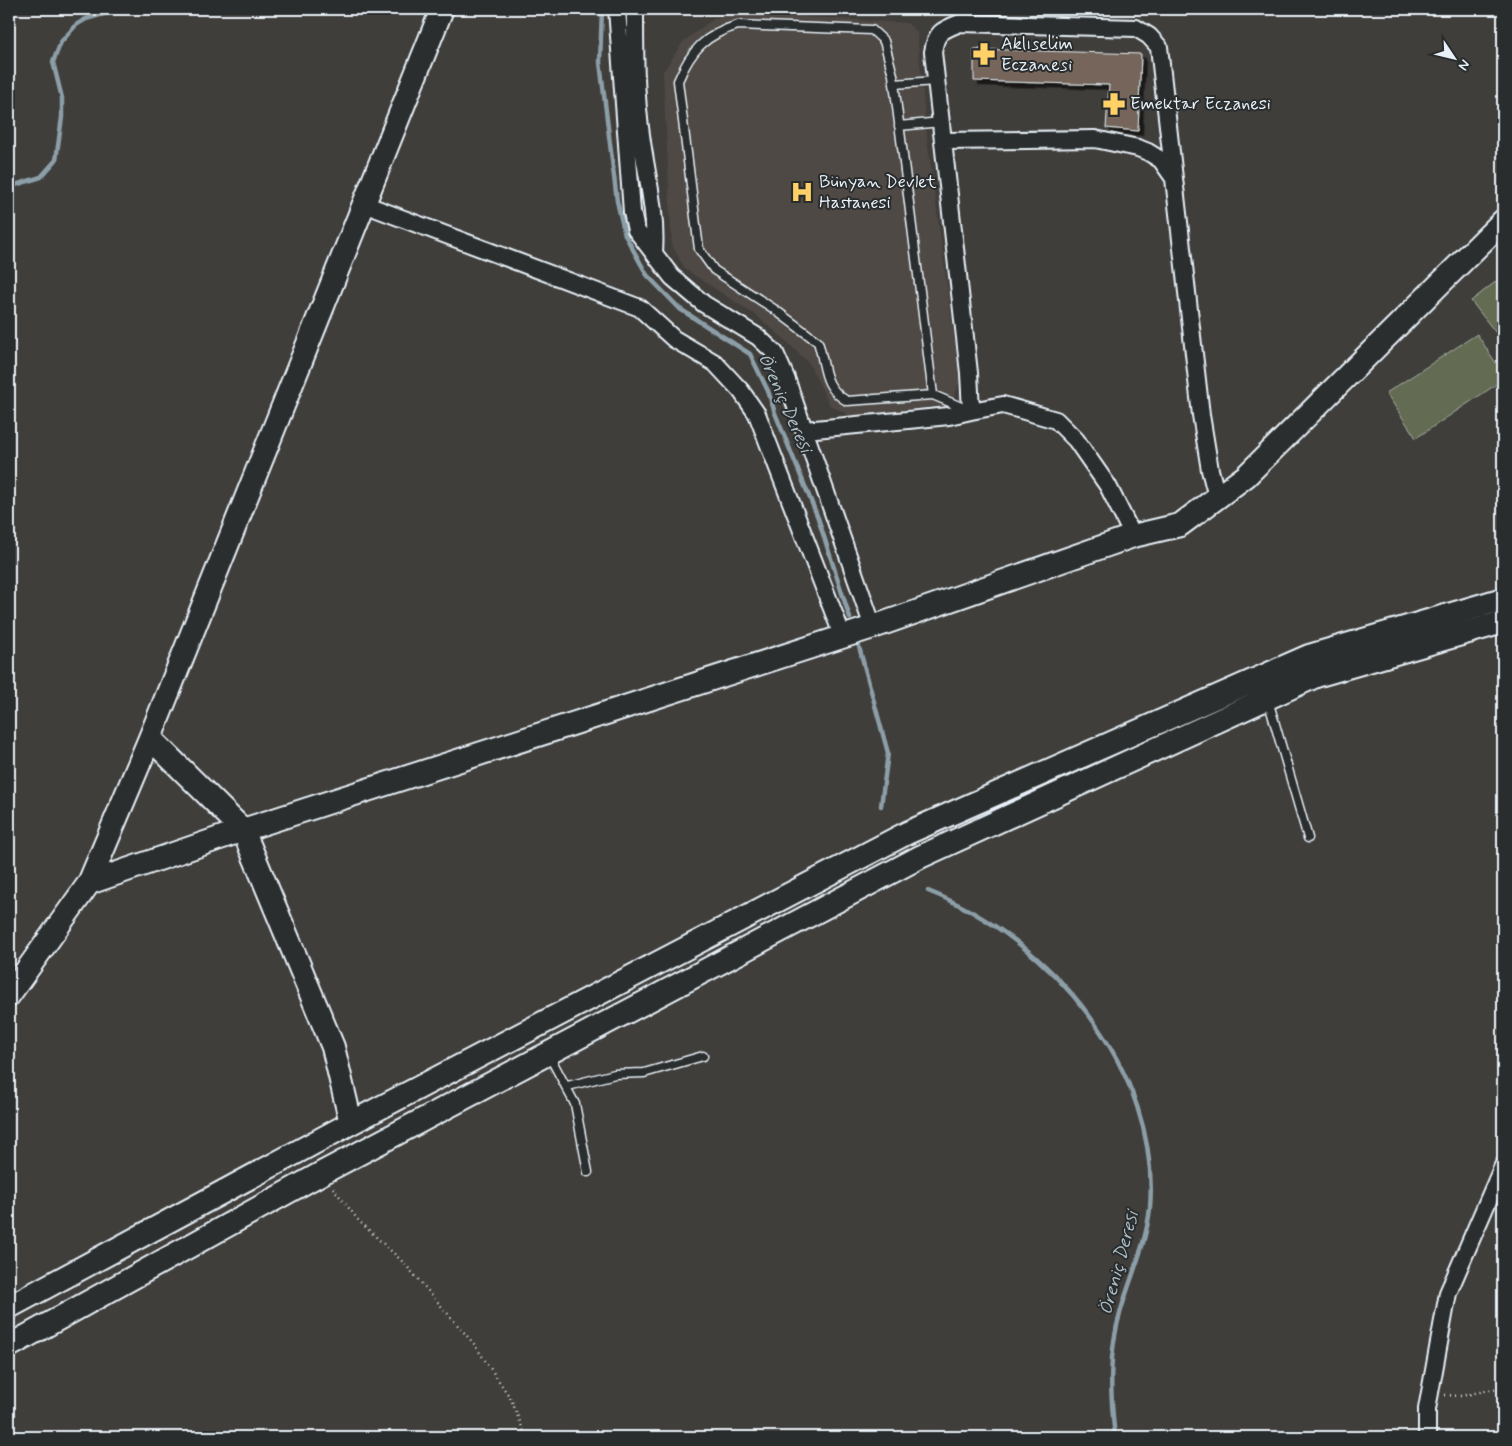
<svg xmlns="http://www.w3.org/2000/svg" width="1512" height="1446" font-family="Mynerve,sans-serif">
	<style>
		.built { fill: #504a44 }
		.green { fill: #636c52; stroke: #a6aea5 }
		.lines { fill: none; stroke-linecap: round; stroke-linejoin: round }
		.stream { stroke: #8c9fa8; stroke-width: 4.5 }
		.building { fill: #74655a; stroke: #e8f1f8; filter: url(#shadow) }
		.lane-casing { stroke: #e8f1f8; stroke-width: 11 }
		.street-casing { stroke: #e8f1f8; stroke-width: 20 }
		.secondary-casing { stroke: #e8f1f8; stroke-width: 26 }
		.path { stroke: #e8f1f8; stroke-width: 2.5; stroke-dasharray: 1 4; stroke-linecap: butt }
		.lane { stroke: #2a2d2e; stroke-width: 8 }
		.street { stroke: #2a2d2e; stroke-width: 16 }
		.secondary { stroke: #2a2d2e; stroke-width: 22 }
		.labels { text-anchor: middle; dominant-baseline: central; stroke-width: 4; stroke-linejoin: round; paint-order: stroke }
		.poi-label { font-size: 18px; fill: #e8f1f8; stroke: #2a2d2e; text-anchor: start }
		.water-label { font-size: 19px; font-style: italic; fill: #aabbc3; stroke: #2a2d2e }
	</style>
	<defs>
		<filter id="shadow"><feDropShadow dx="4.5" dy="4.5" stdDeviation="0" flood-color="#0009"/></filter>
	</defs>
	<rect width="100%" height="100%" fill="#403e3b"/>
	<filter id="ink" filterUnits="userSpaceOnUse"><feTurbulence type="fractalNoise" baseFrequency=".02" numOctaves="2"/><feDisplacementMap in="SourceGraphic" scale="10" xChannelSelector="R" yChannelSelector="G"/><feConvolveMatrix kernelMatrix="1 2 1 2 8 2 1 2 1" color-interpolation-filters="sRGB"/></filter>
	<g filter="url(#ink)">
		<!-- built -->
		<path class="built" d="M732,13L907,23L917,32L927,139L960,380L951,404L853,417L830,405L809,363L782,337L757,316L685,269L672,245L663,72L683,42L712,20Z"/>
		<!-- green -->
		<path class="green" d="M1503,276V342L1471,301Z
			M1477,334L1503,374V380L1416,438L1386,393Z"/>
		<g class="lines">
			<!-- stream -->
			<path class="stream" d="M602,9L600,62L617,201L625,235L647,275L680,309L750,354L768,391L775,413L818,518L850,618
				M9,187L41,177L56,160L62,117V98L53,62L61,42L76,25L86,19L121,9
				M858,643L888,753L881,806
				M928,891C1051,939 1161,1070 1150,1208C1146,1245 1131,1275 1121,1310C1108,1353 1110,1393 1115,1437"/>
		</g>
		<!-- building -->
		<path class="building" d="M974,49L1141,54L1138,131L1106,128L1109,85L974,81Z"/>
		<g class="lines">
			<defs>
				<path id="lane" d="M894,84L936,81
					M899,126L941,122
					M933,395L893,75L884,41L872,30L738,25C705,35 691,50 678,81L699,249L714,270L774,309L818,342C826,366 822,387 847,401L933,395L966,409
					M1268,700L1308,838
					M549,1055L575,1104L588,1172
					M568,1086L615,1074L644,1073L703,1056"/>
				<path id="street" d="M617,9L632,212L636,230L672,277L704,304L758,337L775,353L786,378L873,627
					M635,9C635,51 635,93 641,135C646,174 657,212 654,252
					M944,141L1095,139L1138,148L1148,152L1161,160L1173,177
					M364,204L640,308L674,339L715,363L741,391L757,414L843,637
					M805,430L949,416L971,411
					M1133,536L1108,486L1076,440L1056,420L1003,405L971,411L969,373L933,52C936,32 942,30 960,23L1136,28L1149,36L1159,47L1201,415L1210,470L1217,497
					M1427,1437V1409L1448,1293L1503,1166"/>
				<path id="secondary" d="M150,738L243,830L333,1047L351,1123
					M89,883L243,830L873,627L1133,536L1180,525L1246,476L1503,221
					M9,995L89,883L150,738L442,9
					M9,1307L351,1123L907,833L1309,656L1503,599
					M9,1346L322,1173L920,857L1316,676L1503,622"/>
			</defs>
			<!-- lane casing -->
			<use href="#lane" class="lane-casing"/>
			<!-- street casing -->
			<use href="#street" class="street-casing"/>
			<!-- secondary casing -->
			<use href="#secondary" class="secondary-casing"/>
			<!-- path -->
			<path class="path" d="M333,1188L359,1221L404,1263L474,1344L511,1399L526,1437
				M1445,1395L1461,1396L1503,1387"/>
			<!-- lane -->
			<use href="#lane" class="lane"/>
			<!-- street -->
			<use href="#street" class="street"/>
			<!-- secondary -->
			<use href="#secondary" class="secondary"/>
		</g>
	</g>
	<!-- icons -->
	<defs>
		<symbol id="pharmacy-bare" viewBox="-9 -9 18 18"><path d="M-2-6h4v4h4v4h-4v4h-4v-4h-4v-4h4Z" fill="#ffd166" stroke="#2a2d2e" stroke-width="2.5" paint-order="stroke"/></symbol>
		<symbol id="hospital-bare" viewBox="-9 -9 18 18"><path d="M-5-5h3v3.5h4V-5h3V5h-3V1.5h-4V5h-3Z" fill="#ffd166" stroke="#2a2d2e" stroke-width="2.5" paint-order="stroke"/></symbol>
	</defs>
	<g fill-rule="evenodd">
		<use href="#pharmacy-bare" x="968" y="38" width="32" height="32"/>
		<use href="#pharmacy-bare" x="1098" y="88" width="32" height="32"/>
		<use href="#hospital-bare" x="786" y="176" width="32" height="32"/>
	</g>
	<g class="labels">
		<!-- poi labels -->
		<g class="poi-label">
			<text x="1001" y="44">Aklıselim<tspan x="1001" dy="21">Eczanesi</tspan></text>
			<text x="1130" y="104">Emektar Eczanesi</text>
			<text x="819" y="182">Bünyan Devlet<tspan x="819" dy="21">Hastanesi</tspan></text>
		</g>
		<!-- water labels -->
		<g class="water-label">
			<text transform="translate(785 403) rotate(66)">Öreniç Deresi</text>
			<text transform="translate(1119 1263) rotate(-75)">Öreniç Deresi</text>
		</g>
	</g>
	<!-- margin -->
	<rect width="1512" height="1446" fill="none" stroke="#2a2d2e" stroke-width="30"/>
	<rect x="15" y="15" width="1482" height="1416" fill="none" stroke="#e8f1f8" stroke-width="2" filter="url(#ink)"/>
	<!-- north arrow -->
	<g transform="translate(1454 58) rotate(125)" stroke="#2a2d2e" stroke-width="4" paint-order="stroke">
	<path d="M0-4L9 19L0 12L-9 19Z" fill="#e8f1f8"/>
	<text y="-8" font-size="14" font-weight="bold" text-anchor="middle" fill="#e8f1f8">N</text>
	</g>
</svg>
